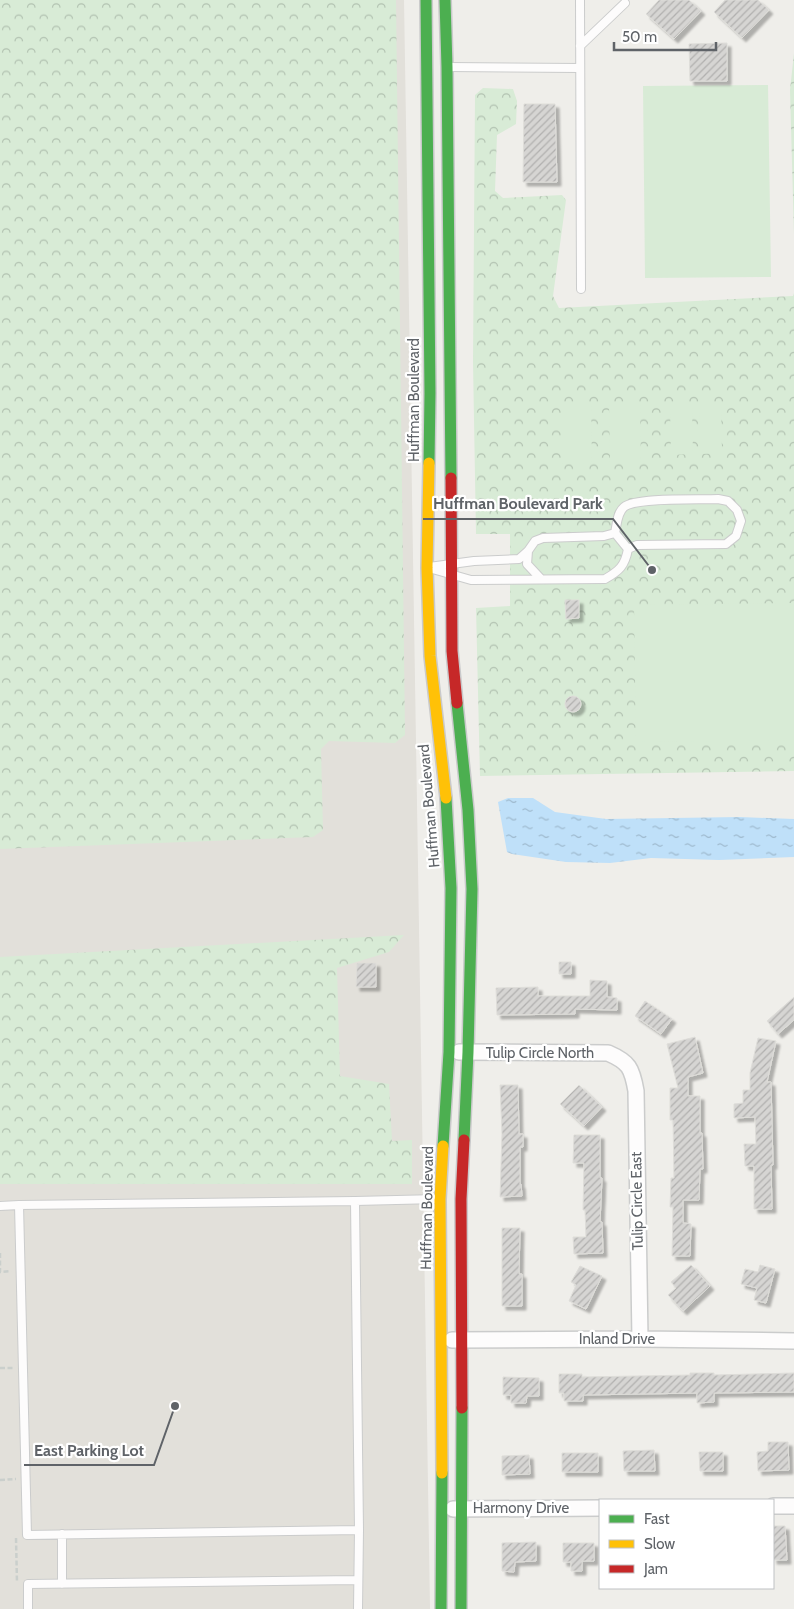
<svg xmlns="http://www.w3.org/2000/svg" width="794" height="1609" font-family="Cabin,sans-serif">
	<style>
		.education { fill: #e2e0da }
		.forest { fill: url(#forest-crowns) }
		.garden { fill: #d8ebd6 }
		.water { fill: url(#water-ripples) }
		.building { fill: url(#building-hatch); stroke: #deddd9; filter: url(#shadow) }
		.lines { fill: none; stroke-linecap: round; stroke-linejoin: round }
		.lane-casing { stroke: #cbcccc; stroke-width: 10 }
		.street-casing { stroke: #cbcccc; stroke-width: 18 }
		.fast-casing { stroke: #cacacb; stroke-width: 14 }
		.slow-casing { stroke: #cacacb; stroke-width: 14 }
		.jam-casing { stroke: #cacacb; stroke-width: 14 }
		.path { stroke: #cacfcc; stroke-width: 2.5; stroke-dasharray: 5 2.5; stroke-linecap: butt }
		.lane { stroke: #fdfcfc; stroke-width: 8 }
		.street { stroke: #fdfcfc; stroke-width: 15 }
		.fast { stroke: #4caf50; stroke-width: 11 }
		.slow { stroke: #ffc107; stroke-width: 11 }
		.jam { stroke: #c62828; stroke-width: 11 }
		.labels { text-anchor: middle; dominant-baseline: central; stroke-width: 4.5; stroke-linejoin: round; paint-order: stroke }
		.street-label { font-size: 15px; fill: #5f6368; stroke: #fff }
		.leader { fill: none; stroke: #5f6368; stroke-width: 2 }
		.callout-dot { fill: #5f6368; stroke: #fff; stroke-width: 2 }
		.callout-label { font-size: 16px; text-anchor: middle; font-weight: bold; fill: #5f6368; stroke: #fff; stroke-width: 4.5; stroke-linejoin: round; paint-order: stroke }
	</style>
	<defs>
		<pattern id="forest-crowns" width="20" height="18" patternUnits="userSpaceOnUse" patternTransform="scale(1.25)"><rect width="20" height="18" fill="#d8ebd6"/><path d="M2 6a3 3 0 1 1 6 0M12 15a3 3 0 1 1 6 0" fill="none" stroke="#b2c2b1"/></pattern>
		<pattern id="water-ripples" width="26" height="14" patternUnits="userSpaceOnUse" patternTransform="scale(1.25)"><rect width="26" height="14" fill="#bfe0f9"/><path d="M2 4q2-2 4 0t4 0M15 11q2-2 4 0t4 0" fill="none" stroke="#9eb9cd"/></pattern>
		<pattern id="building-hatch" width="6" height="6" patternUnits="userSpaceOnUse" patternTransform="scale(1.25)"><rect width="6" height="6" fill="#d6d5d3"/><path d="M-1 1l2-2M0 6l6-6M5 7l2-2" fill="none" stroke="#b1b0af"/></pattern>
		<filter id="shadow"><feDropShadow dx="4" dy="4" stdDeviation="1" flood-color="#0004"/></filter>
	</defs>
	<rect width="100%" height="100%" fill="#efeeea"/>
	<!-- education -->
	<path class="education" d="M0,0H404L430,1609H0Z"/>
	<!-- forest -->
	<path class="forest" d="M0,0H396L405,735L395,743L329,741L321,749L323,830L313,837L0,849Z
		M794,53V235L790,90Z
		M483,88L513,89L517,101L516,124L497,135L495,191L503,198L562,195L566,200L553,296L559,308L793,296L794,293V771L480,776L476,608L510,606V534H476L473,362L475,95Z
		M404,935L389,952L337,968L340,1076L389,1084L392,1141L412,1140V1184H0V957Z"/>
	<!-- garden -->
	<path class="garden" d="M768,85L771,277L645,278L643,86Z
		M609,404H640L641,463H610Z
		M721,404L722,453L700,454L699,405Z
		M561,405H591L592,463L561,464Z
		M692,405L693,454L671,455L670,406Z
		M794,603V740L636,742L634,605Z"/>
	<!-- water -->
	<path class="water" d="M508,798H533L555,812L606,819L740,817L794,819V857L719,860L651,858L610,863L566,862L512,854L507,852L498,802Z"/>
	<!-- building -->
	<path class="building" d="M659,0H689L701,11L674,39L646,14Z
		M725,0H758L769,10L742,38L714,12Z
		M727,43V81H690L689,44Z
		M524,104H555L557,182H523Z
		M565,600H579V618L566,619Z
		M565 704a8 8 0 1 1 16 0a8 8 0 1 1-16 0Z
		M559,962H571V974H559Z
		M357,963H376V987H356Z
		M590,980L607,981V997L617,998V1010L575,1009V1014L497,1015L496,988L538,987V996H590Z
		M794,997V1020L778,1034L767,1021Z
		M645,1001L672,1019L661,1034L635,1016Z
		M695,1037L703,1073L688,1077V1096H700V1133H702L703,1169H700L699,1200H683V1223L691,1224L690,1256H672L673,1207H670L671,1178H674L673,1120H670V1088H678L667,1044Z
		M758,1038L776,1041L767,1082H771L773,1165H771L772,1209H754V1166H745L744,1144H756L755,1117L734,1118V1104L743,1103V1090H750V1073Z
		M500,1085H518L519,1134H523V1147H520V1184H521L522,1196L500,1197L502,1134Z
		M579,1085L602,1107L584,1126L560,1104Z
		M574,1135H600V1178H602L600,1222H602L603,1253L574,1254L573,1237H586L585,1210H583L584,1163H573Z
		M502,1228H520L519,1274H522V1306H502Z
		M691,1265L710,1286L683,1311L668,1295L676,1288L671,1282Z
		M760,1265L775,1269L766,1303L754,1300L757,1288L741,1284L745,1269L758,1272Z
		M580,1266L602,1276L586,1309L569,1301L576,1285L571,1282Z
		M690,1373H714V1375L794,1373V1392L714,1393V1402L697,1403V1393L583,1395V1401H564V1393H559V1374H582V1377L690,1375Z
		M503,1377L539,1378V1396H527L526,1403H511V1395H503Z
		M768,1442H788L789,1470L758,1471L757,1452L768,1451Z
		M654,1450L655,1471H624L623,1451Z
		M699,1452H723V1471H700Z
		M562,1453H598V1472H562Z
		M529,1455L530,1474L502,1475V1456Z
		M773,1526H785L787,1560H773Z
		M536,1542V1561L515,1562L514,1572L502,1571V1543Z
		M563,1543H594V1561H582V1571H571V1562H563Z"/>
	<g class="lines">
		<defs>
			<path id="lane" d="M580,0L581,289
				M580,46L625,3
				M448,67L580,68
				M528,551L527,564L541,579
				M429,567L474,561L519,559L528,551L535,541L543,538L604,536L615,533
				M429,568L471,580L605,579C619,571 625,566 628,549L615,533C617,524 617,513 624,507C636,497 700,500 718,499L728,501L737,510L741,521L736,536L726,544L637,545L628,549
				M355,1201L359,1530L358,1609
				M0,1206L19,1205
				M359,1530L27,1535L19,1205L355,1201L438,1199
				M62,1534V1584
				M28,1609V1584L357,1580"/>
			<path id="street" d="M459,1052L608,1053C629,1062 632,1068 636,1091L640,1339
				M452,1340L640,1339L794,1341
				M773,1506H794
				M453,1509L600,1508"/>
			<path id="fast" d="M426,0L430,393L429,463
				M445,0L447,67L451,478
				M457,703L468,810L472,889L468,1052L464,1140
				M443,1146L449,1052L451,888L446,798
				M441,1609L442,1473
				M461,1609L462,1408"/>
			<path id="slow" d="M429,463L427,568L430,656L446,798
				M442,1473L440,1199L443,1146"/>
			<path id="jam" d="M451,478L452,651L457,703
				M462,1408L461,1199L464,1140"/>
		</defs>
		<!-- lane casing -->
		<use href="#lane" class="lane-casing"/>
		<!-- street casing -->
		<use href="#street" class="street-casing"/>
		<!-- fast casing -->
		<use href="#fast" class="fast-casing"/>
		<!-- slow casing -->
		<use href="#slow" class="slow-casing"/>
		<!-- jam casing -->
		<use href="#jam" class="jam-casing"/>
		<!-- path -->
		<path class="path" d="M0,1253V1272L11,1271
			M0,1368H13
			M0,1480L16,1479
			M16,1538L17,1583"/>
		<!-- lane -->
		<use href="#lane" class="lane"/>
		<!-- street -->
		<use href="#street" class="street"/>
		<!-- fast -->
		<use href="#fast" class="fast"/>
		<!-- slow -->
		<use href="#slow" class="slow"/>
		<!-- jam -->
		<use href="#jam" class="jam"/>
	</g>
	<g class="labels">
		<!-- street labels -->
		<g class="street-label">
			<text transform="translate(414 400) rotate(-90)">Huffman Boulevard</text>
			<text transform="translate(429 806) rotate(-95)">Huffman Boulevard</text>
			<text x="540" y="1053">Tulip Circle North</text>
			<text transform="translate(637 1201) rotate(-91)">Tulip Circle East</text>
			<text transform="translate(427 1208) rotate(-89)">Huffman Boulevard</text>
			<text x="617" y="1339">Inland Drive</text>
			<text x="521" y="1508">Harmony Drive</text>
		</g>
	</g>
	<!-- callouts -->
	<path class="leader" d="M652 570L613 519H423M175 1406L154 1465H24"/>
	<g class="callout-dot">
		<circle cx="652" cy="570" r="5"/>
		<circle cx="175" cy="1406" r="5"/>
	</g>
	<g class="callout-label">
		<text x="518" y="509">Huffman Boulevard Park</text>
		<text x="89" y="1456">East Parking Lot</text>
	</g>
	<!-- legend -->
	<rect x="599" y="1499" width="175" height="90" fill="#ffffff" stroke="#bfc1c3"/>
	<rect x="609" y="1515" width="25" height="8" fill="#4caf50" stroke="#bfc1c3"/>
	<text x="644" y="1524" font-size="15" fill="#5f6368">Fast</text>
	<rect x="609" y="1540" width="25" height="8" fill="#ffc107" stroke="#bfc1c3"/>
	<text x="644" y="1549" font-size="15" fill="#5f6368">Slow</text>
	<rect x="609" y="1565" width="25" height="8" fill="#c62828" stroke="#bfc1c3"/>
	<text x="644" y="1574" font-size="15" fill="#5f6368">Jam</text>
	<!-- scale -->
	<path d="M614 42v8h102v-8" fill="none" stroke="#5f6368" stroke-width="2.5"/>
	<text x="622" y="42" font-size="15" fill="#5f6368" stroke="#ffffff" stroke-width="4" paint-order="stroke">50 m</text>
</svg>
